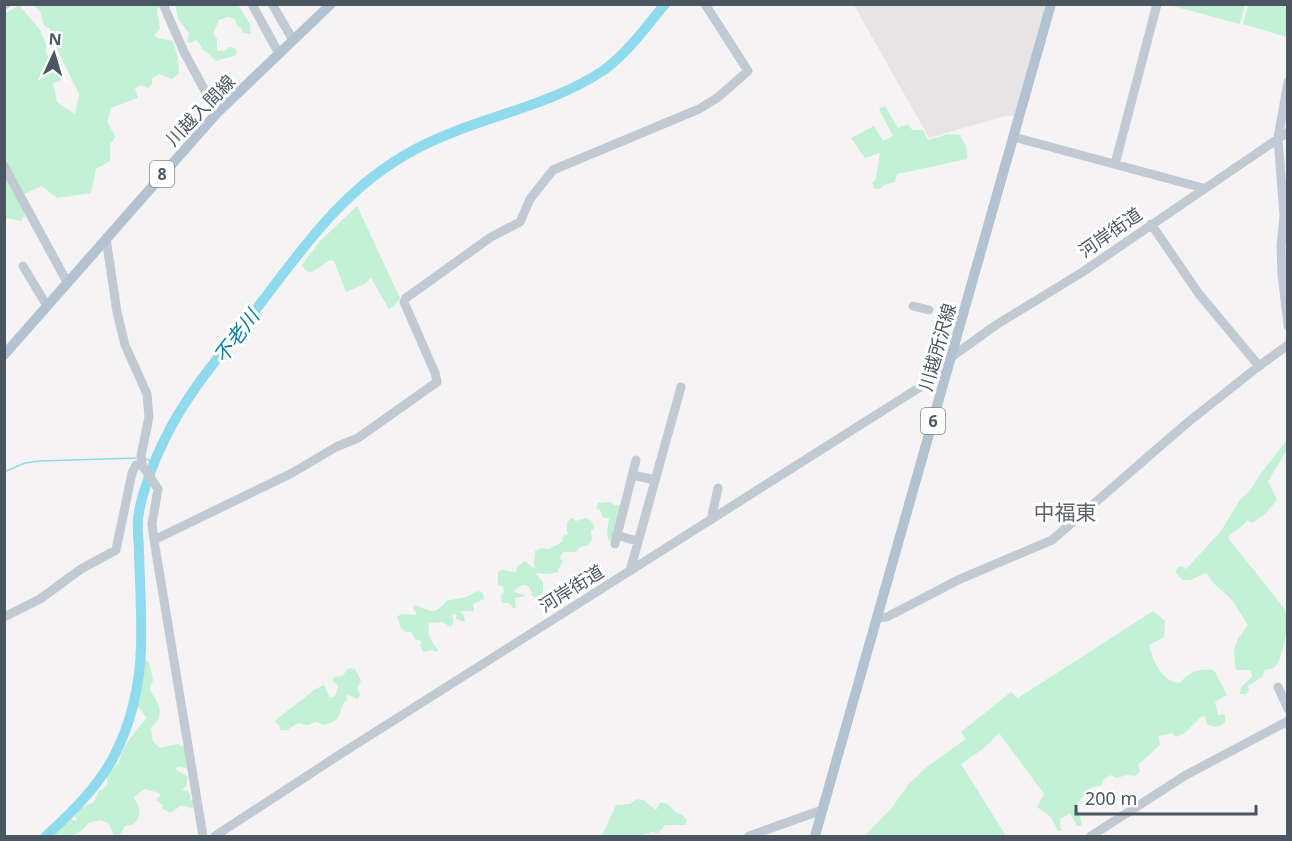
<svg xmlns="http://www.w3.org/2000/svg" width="1292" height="841" font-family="'Noto Sans','Noto Sans JP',sans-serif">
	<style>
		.education { fill: #e6e4e5 }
		.green { fill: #c3f1d5 }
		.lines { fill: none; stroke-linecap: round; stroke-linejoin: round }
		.stream { stroke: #90daee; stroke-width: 1.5 }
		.river { stroke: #90daee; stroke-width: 10 }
		.minor { stroke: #c1cad2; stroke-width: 9 }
		.major { stroke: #b3c2d1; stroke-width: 10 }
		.labels { text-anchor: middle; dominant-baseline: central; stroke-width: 6; stroke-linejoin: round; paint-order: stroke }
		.shield { fill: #fff; stroke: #808990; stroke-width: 1.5 }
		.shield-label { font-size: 16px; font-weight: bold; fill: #4a5661 }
		.street-label { font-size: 18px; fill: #4a5661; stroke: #fff }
		.water-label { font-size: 20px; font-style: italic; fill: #0c7c9b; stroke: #fff }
		.quarter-label { font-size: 21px; fill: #5f6368; stroke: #fff }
	</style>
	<rect width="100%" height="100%" fill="#f5f3f3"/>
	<!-- education -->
	<path class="education" d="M854,5H1043L1045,6L1014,116H1005L929,138Z"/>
	<!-- green -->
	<path class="green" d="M175,4L238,5L250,24L251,34L243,33L241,28L237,26L235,19L228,17L219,20L213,34L217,39V50L224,51L229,47L235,48L237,53L234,56L215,61L208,53L203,50L199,43L196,40L191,43L187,42L189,33L178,19Z
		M19,5L40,30L46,44V54L52,60L61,80L53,83L57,102L75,114L79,94L55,45L50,29L44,26L40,11L33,5H159L157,11L160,29L154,35L158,38L173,41L178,59L179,74L172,79L159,74L152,78V84L148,88L141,85L135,88L138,98L111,108L107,122L116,137L110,144V161L96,169L91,193L57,198L42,186L22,195L28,211L21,221L5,218L4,47C7,35 5,25 5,14Z
		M1169,5H1245L1240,24Z
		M1248,5H1287V37L1243,24Z
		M885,106L898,128L908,124L912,130H923L928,140L948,134L960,135L966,146L967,159L897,174L895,182L884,185L880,189L874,188L872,183L876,179L880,153L865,158L851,138L874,126L883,141L893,136L879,109Z
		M357,206L400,298L394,306L389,309L371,278L365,284L346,292L334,261L330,260L312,272L306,271L302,265L320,241Z
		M1287,440V450L1268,481L1277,500L1264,515L1252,523L1247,520C1242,529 1233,530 1228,538L1284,608C1285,611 1287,614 1287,617C1289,625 1281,664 1274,668C1272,669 1268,670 1265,670L1262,677L1248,686L1249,691L1246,694H1240L1241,687L1252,677L1251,670H1236C1232,647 1234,643 1248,625C1243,618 1234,601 1229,597C1220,589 1213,584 1206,573L1190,580H1182L1175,571L1180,566L1186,569L1221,531L1240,500L1250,491L1259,476Z
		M609,502L615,505H621L613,543L609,541L607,534L609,518H603L600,510L596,509L598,503Z
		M572,518L576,521L586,518L593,522L594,528L591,531L592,539L589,545L580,547L576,552H563L560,558L563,561L557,572L551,574L535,573L543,582V593L536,598L531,595L532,592L528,586L522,585L515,590V592L526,596L515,598L516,607L514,609L509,603H502L501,595L504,592L503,587L498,585V572L503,569L506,571L516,572L517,567L525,561L533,568L535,567L534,562L535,551L541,548L549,549L562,542L563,536L569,534L567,531V522Z
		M478,591L483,593L484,599L473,604L474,611H460L464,616L465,622L456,619V614L452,615L454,622L450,627L443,622L429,623C427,635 430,640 438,649L437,652L432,650L424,652L420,646L422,641L415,639L411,632H406L401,628L397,617L401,614L416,615V612L413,608L415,605C431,611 435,616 446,601L466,597Z
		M1153,611L1165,621L1164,637L1149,645C1153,661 1162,682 1180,683C1189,672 1199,668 1214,670L1227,695L1215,702L1218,715L1225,714V722C1218,728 1215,728 1207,724L1205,717L1202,716L1185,733L1176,737L1172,733L1159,736L1160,745L1138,765L1140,772L1135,776L1127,775L1116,778L1111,775L1102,780V785L1091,788L1077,804L1082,824L1080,826H1077L1070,813L1060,819L1061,831H1058L1051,817L1037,807L1044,794L999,733L984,748L961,764L1006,836H865L893,806L909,784L928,766L966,739L961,732L1011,692L1018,698Z
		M145,660L149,662L153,680L150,689C154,698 162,707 159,717C158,723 153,723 151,729L153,741L159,748L178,744L187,748L189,769L179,766L175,769L188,777L186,783L187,785L182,790L188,791L191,797L189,799L194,801L196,806L192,808C175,803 184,806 170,813L162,808L163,805L156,800L160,795L159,793L145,789L134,797C140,809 143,813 134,824L125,826L119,836H114L109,824L101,820L88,823C78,839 65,836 48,836L70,819L77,821L74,814L79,809L94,802L99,790H102L108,783L106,775L114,766L119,764C120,749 136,729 147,718L137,705L140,696L133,687V683L139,679V675L136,672L137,666Z
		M349,668L355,669L361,681L357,689L360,695L358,699L348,695L346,696L347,700L343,704C338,718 340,720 324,725L316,722L307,725L298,723L287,730H280V726L275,722L277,719L314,690L324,685L330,698L335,696L338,686L332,681L333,677L342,676Z
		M636,799L643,800L656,810L660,803C670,802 669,807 676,812C681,815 683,814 687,820L685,825H665L658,833L652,832L640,836H602L616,805L630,804Z"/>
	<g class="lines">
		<!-- stream -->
		<path class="stream" d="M144,458L155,463
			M4,472L25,463L40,461L136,458"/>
		<!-- river -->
		<path class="river" d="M46,836C71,813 98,787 114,756C131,724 140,684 141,648C142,616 140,584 139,553C139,542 137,530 138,519C140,499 153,463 162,445C182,400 217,359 247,321C298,256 339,190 414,150C473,118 550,107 604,70C628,52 646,27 665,4"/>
		<!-- minor -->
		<path class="minor" d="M163,4L184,52L217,113
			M252,4L279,54
			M272,4L293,40
			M4,5L6,4
			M1288,82L1278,138L1284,216L1281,246L1282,274L1288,326
			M1014,137L1203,188
			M1115,164L1157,4
			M4,166L67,282
			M1151,224L1199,294L1259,366
			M106,238L117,312L125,345L147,394L149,417L141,456L142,465L158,489L152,524L154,540L203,836
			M23,266L47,306
			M913,306L929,310
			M950,358L996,325L1081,273L1288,132
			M633,475L655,480
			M711,520L718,488
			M616,535L637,541
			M154,540L292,473L336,447L358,438L437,382L435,373L404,302L406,298L491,237L520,222L530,199L553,170L699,109L717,98L748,71L705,4
			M615,544L636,460
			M630,571L681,387
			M4,617L40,599L81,569L116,550L132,473L136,465H142
			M877,618L887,617L958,580L1052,540L1187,423L1259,366L1288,345
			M1278,687L1288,709
			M215,836L339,755L936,377L946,372
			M749,836L822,810
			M1091,836L1186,775L1288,721"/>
		<!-- major -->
		<path class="major" d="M4,355L217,113L331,4
			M815,836L1051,4"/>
	</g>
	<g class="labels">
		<!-- shield labels -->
		<g class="shield">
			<rect x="150" y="161" width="24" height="26" rx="4.5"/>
			<rect x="921" y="408" width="24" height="26" rx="4.5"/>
		</g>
		<g class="shield-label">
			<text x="162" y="174">8</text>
			<text x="933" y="421">6</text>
		</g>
		<!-- street labels -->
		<g class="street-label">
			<text transform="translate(200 110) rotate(-46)">川越入間線</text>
			<text transform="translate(1110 232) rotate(-35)">河岸街道</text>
			<text transform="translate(937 347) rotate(-74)">川越所沢線</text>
			<text transform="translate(571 588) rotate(-32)">河岸街道</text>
		</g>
		<!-- water labels -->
		<g class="water-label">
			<text transform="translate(236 336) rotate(-53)">不老川</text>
		</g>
		<!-- quarter labels -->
		<g class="quarter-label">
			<text x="1065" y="512">中福東</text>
		</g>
	</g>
	<!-- border -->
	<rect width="1292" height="841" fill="none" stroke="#4a5661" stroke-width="12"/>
	<!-- north arrow -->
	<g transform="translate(54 54) rotate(4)" stroke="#ffffff" stroke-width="4.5" paint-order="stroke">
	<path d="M0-4.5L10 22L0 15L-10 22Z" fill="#4a5661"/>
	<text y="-9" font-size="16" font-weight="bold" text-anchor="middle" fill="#4a5661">N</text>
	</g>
	<!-- scale -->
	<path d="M1076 805v9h180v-9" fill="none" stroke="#4a5661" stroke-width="3"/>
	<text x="1085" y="805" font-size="18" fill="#4a5661" stroke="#ffffff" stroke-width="4.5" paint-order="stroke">200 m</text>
</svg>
